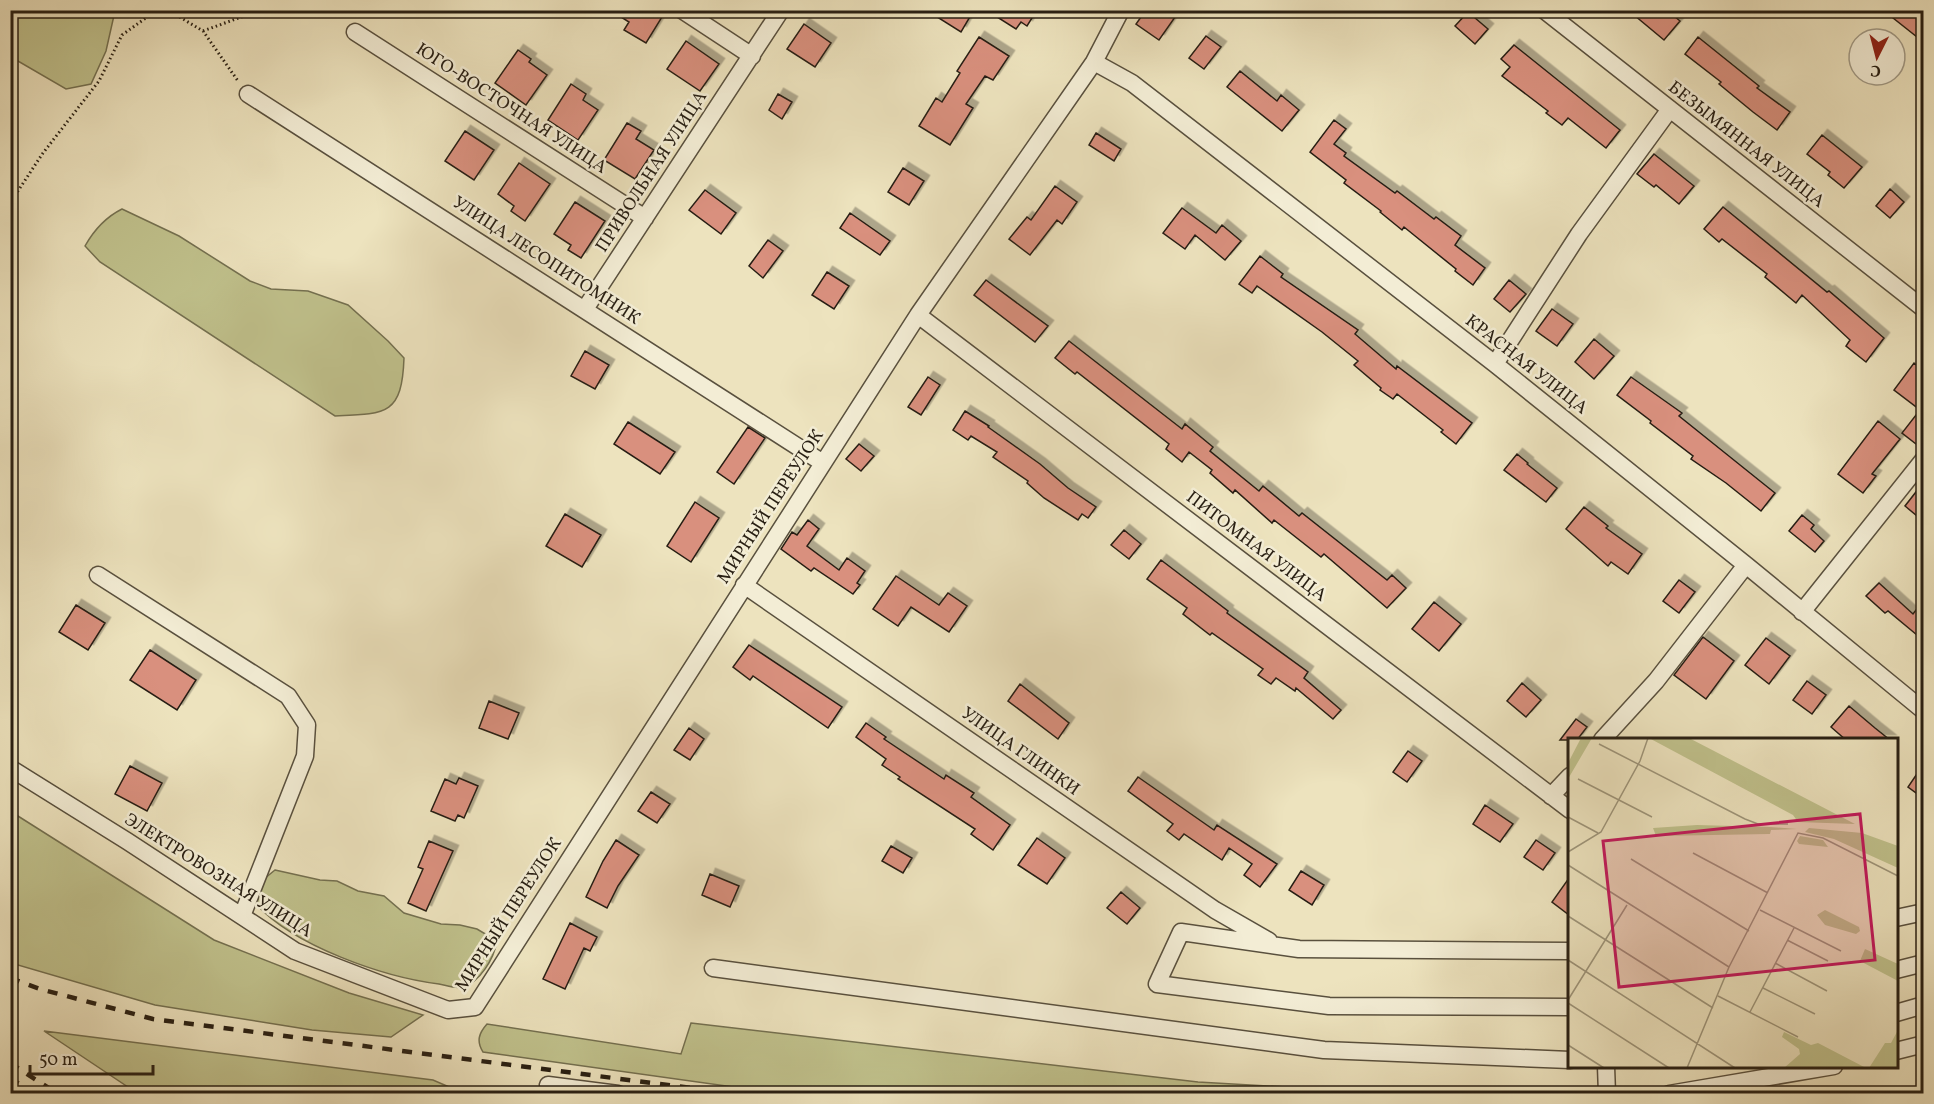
<svg xmlns="http://www.w3.org/2000/svg" width="1934" height="1104" font-family="Vollkorn,serif">
	<style>
		.green { fill: #c0c18c; stroke: #747050; stroke-width: 1.5 }
		.building { fill: #d9907e; stroke: #281f13; stroke-width: 1.5; filter: url(#shadow) }
		.lines { fill: none; stroke-linecap: round; stroke-linejoin: round }
		.minor-casing { stroke: #59503e; stroke-width: 19 }
		.path { stroke: #281f13; stroke-width: 3; stroke-dasharray: 1.5 3; stroke-linecap: butt }
		.minor { stroke: #f3edd5; stroke-width: 16 }
		.rail { stroke: #281f13; stroke-width: 4.5; stroke-dasharray: 10 10; stroke-linecap: butt }
		.labels { text-anchor: middle; dominant-baseline: central; stroke-width: 5; stroke-linejoin: round; paint-order: stroke }
		.street-label { font-size: 18px; fill: #281f13; stroke: #f3edd5 }
		.inset-road { fill: none; stroke: #9e957a; stroke-width: 1.5 }
		.view { fill: #c2185b; fill-opacity: 0.15; stroke: #c2185b; stroke-width: 3 }
		.inset-edge { fill: none; stroke: #281f13; stroke-width: 3 }
	</style>
	<defs>
		<filter id="shadow"><feDropShadow dx="5.5" dy="-5.5" stdDeviation="0" flood-color="#0004"/></filter>
	</defs>
	<rect width="100%" height="100%" fill="#ede3be"/>
	<filter id="stains"><feTurbulence type="fractalNoise" baseFrequency=".00333" numOctaves="4"/><feColorMatrix values="0 0 0 0 .2 0 0 0 0 .09 0 0 0 0 .02 0 0 0 .5 -.17"/></filter>
	<radialGradient id="worn" r=".72"><stop offset=".6" stop-color="#630" stop-opacity="0"/><stop offset="1" stop-color="#630" stop-opacity=".3"/></radialGradient>
	<!-- green -->
	<path class="green" d="M11,10L115,11L106,51L91,84L66,89L11,57Z
		M122,209L179,236L250,281L271,289L308,291L348,305L388,341L404,358C402,415 386,414 335,416L100,262L85,246C94,230 106,217 122,209Z
		M10,811L214,940L349,993L423,1015L391,1037L312,1030L155,1005L11,963Z
		M275,870L320,880L337,881L358,891L384,896L404,913L441,924L460,925L477,929L497,941C494,958 480,983 462,987C456,989 445,985 439,984C383,977 294,946 256,904L264,879Z
		M691,1023L1198,1082L1391,1093L783,1094L483,1052C476,1041 479,1033 487,1024L681,1054Z
		M44,1031L433,1080L463,1093H137Z"/>
	<!-- building -->
	<path class="building" d="M610,10H652L662,17L646,43L624,30L629,22Z
		M926,10H974L961,32Z
		M986,10H1037L1027,26L1021,22L1016,29Z
		M1146,10H1180L1159,40L1136,24Z
		M1628,10H1667L1680,21L1664,40Z
		M1883,10H1923V29L1917,37Z
		M1468,12L1488,29L1475,44L1455,26Z
		M804,24L831,43L815,67L787,49Z
		M1206,36L1221,47L1204,69L1189,58Z
		M979,37L1009,56L993,80L985,76L966,104L973,108L950,145L919,126L936,98L942,102L960,73L957,71Z
		M1698,37L1759,86L1757,88L1790,112L1777,130L1753,112L1719,84L1721,82L1685,54Z
		M686,41L719,64L700,91L667,69Z
		M1514,45L1620,130L1606,148L1568,118L1562,125L1546,113L1548,111L1502,76L1510,67L1501,59Z
		M518,50L531,59L529,62L547,75L526,105L495,83Z
		M1240,71L1277,101L1281,95L1299,110L1282,131L1227,87Z
		M571,84L586,94L583,100L598,110L578,140L548,120Z
		M778,94L792,102L782,119L769,110Z
		M1334,120L1346,129L1334,144L1346,153L1344,156L1395,193L1397,191L1434,219L1436,217L1461,236L1455,245L1485,268L1473,285L1455,271L1456,269L1404,227L1402,230L1380,212L1381,211L1344,183L1346,180L1310,152Z
		M627,123L641,131L636,139L654,150L635,179L604,160Z
		M465,131L494,150L474,180L445,161Z
		M1096,133L1121,149L1114,161L1089,145Z
		M1822,135L1862,167L1844,188L1828,175L1830,172L1807,154Z
		M1654,154L1694,186L1679,204L1656,185L1654,187L1637,174Z
		M519,163L550,184L525,221L511,211L514,206L498,194Z
		M903,168L924,181L909,205L888,192Z
		M1055,186L1077,202L1062,224L1057,220L1030,255L1009,239L1027,217L1031,220Z
		M1890,189L1904,202L1890,218L1876,206Z
		M705,190L736,213L721,234L689,210Z
		M575,202L605,221L581,258L568,250L571,245L554,234Z
		M1723,207L1827,292L1829,291L1884,338L1866,362L1846,346L1850,340L1802,295L1796,303L1765,277L1767,274L1722,239L1719,242L1704,229Z
		M1182,208L1216,233L1222,225L1241,241L1225,260L1195,235L1185,249L1163,233Z
		M850,213L890,241L880,255L840,228Z
		M768,240L783,251L763,278L749,266Z
		M1260,256L1283,274L1281,277L1358,330L1355,334L1396,369L1397,366L1472,423L1456,444L1441,432L1443,430L1397,394L1393,399L1380,390L1381,388L1354,365L1358,361L1322,332L1257,286L1252,293L1239,284Z
		M827,272L849,286L834,309L812,295Z
		M986,280L1048,326L1035,342L974,295Z
		M1509,280L1526,294L1510,312L1494,299Z
		M1552,309L1573,324L1557,346L1536,331Z
		M1594,339L1614,356L1594,379L1575,362Z
		M1069,341L1182,429L1185,424L1213,447L1210,451L1259,491L1263,486L1299,516L1302,513L1387,580L1392,575L1406,588L1387,608L1324,554L1321,557L1274,520L1272,523L1235,490L1233,493L1210,473L1212,470L1189,452L1182,462L1166,449L1169,444L1077,372L1075,374L1055,358Z
		M585,351L609,365L595,389L571,376Z
		M1914,363L1923,371V434L1916,444L1902,433L1920,410L1894,390Z
		M928,377L940,385L921,415L908,407Z
		M1631,377L1682,413L1679,416L1775,493L1761,511L1726,483L1691,459L1693,456L1650,423L1651,421L1617,395Z
		M965,411L989,426L988,427L1040,464L1068,488L1096,507L1088,518L1082,514L1078,520L1044,498L1027,483L1028,481L993,457L997,452L971,436L968,440L953,430Z
		M1878,421L1900,439L1872,474L1876,476L1863,493L1838,474Z
		M628,422L675,452L660,474L614,444Z
		M748,427L765,438L734,484L717,472Z
		M859,444L874,456L861,471L846,459Z
		M1517,454L1528,463L1527,464L1557,488L1546,502L1504,470Z
		M1923,483V521L1905,506Z
		M695,502L719,518L691,562L667,546Z
		M1584,507L1608,526L1606,528L1642,554L1628,574L1611,562L1608,566L1566,529Z
		M565,514L601,535L582,567L546,546Z
		M1802,515L1814,525L1811,529L1824,541L1815,552L1789,531Z
		M808,520L819,529L807,546L839,570L847,558L865,571L857,583L860,585L853,594L814,568L811,571L781,549L792,532L797,535Z
		M1124,530L1141,544L1129,559L1111,545Z
		M1161,560L1228,611L1227,613L1308,672L1304,678L1341,710L1333,719L1296,688L1295,691L1276,678L1271,684L1258,675L1263,669L1212,633L1210,635L1183,614L1187,608L1147,579Z
		M896,576L939,605L948,593L967,606L949,632L911,607L898,626L873,609Z
		M1679,580L1695,592L1679,613L1663,601Z
		M1879,583L1913,614L1923,601V640L1888,611L1885,613L1866,596Z
		M1434,602L1461,624L1439,651L1412,629Z
		M76,605L105,623L88,650L59,632Z
		M1703,637L1734,661L1706,699L1674,675Z
		M1766,638L1790,656L1769,684L1745,665Z
		M749,645L842,707L828,728L753,676L750,680L733,667Z
		M150,650L196,680L177,710L130,680Z
		M1807,681L1826,695L1812,714L1793,700Z
		M1522,683L1541,700L1526,717L1507,701Z
		M1020,684L1069,723L1058,739L1008,701Z
		M489,701L519,713L508,739L479,728Z
		M1849,706L1875,728L1890,740H1846L1831,727Z
		M1576,719L1587,727L1577,740H1560Z
		M866,723L886,737L884,739L944,779L946,775L974,793L971,797L1010,825L993,850L971,834L975,829L898,779L900,777L882,765L886,759L856,737Z
		M689,728L704,739L690,760L674,750Z
		M1408,751L1422,761L1407,782L1393,772Z
		M1923,765V798L1908,787Z
		M130,766L162,783L147,811L115,794Z
		M1138,777L1214,830L1217,825L1277,864L1260,887L1244,875L1252,864L1229,848L1222,860L1184,834L1179,840L1167,831L1173,824L1128,791Z
		M459,778L478,786L464,818L458,815L455,821L431,811L445,779L456,784Z
		M651,792L670,804L657,823L638,811Z
		M1485,805L1513,824L1500,842L1473,824Z
		M1037,838L1065,858L1047,884L1018,865Z
		M616,840L639,855L618,886L607,908L586,897L603,861Z
		M1536,840L1555,853L1543,870L1524,857Z
		M429,841L453,851L426,911L408,903L423,869L418,867Z
		M891,846L912,858L903,873L882,861Z
		M1301,871L1324,885L1312,905L1289,890Z
		M710,874L739,886L730,907L702,895Z
		M1569,878V915L1552,902Z
		M1121,892L1140,908L1127,924L1107,908Z
		M570,923L597,937L590,951L584,948L565,989L543,979Z"/>
	<g class="lines">
		<defs>
			<path id="minor" d="M682,10L752,56
				M1544,10L1924,309
				M355,32L645,218
				M1094,62L1132,83L1495,364L1746,565L1924,711
				M248,94L823,463
				M585,309L781,10
				M918,315L1570,810
				M1495,364L1579,234L1670,109
				M98,575L288,696L307,725L305,756L242,916
				M744,585L1215,910L1269,941
				M1802,612L1924,459
				M1602,740L1656,681L1746,565
				M10,768L127,841L295,951L448,1010L475,1007L918,315L1094,62L1121,10
				M1551,796L1570,776
				M1896,918L1924,912
				M1570,951L1299,949L1181,932L1157,984L1329,1006L1570,1007
				M713,968L1324,1050L1570,1060
				M1896,970L1924,963
				M1896,1013L1924,1005
				M1896,1051L1924,1044
				M1606,1066L1607,1094
				M548,1085L618,1094
				M1669,1094L1834,1066"/>
		</defs>
		<!-- minor casing -->
		<use href="#minor" class="minor-casing"/>
		<!-- path -->
		<path class="path" d="M168,10L203,31L238,81
			M203,31L244,16L248,10
			M10,203L43,153L99,81L122,35L157,10"/>
		<!-- minor -->
		<use href="#minor" class="minor"/>
		<!-- rail -->
		<path class="rail" d="M10,978L40,989L153,1019L738,1094
			M10,1063L58,1094
			M10,1078L35,1094"/>
	</g>
	<g class="labels">
		<!-- street labels -->
		<g class="street-label">
			<text transform="translate(511 109) rotate(33)">ЮГО-ВОСТОЧНАЯ УЛИЦА</text>
			<text transform="translate(1746 145) rotate(38)">БЕЗЫМЯННАЯ УЛИЦА</text>
			<text transform="translate(652 172) rotate(-57)">ПРИВОЛЬНАЯ УЛИЦА</text>
			<text transform="translate(546 261) rotate(33)">УЛИЦА ЛЕСОПИТОМНИК</text>
			<text transform="translate(1526 365) rotate(38)">КРАСНАЯ УЛИЦА</text>
			<text transform="translate(771 507) rotate(-57)">МИРНЫЙ ПЕРЕУЛОК</text>
			<text transform="translate(1256 547) rotate(37)">ПИТОМНАЯ УЛИЦА</text>
			<text transform="translate(1020 752) rotate(35)">УЛИЦА ГЛИНКИ</text>
			<text transform="translate(218 876) rotate(32)">ЭЛЕКТРОВОЗНАЯ УЛИЦА</text>
			<text transform="translate(509 915) rotate(-57)">МИРНЫЙ ПЕРЕУЛОК</text>
		</g>
	</g>
	<!-- overview -->
	<g transform="translate(1568 738)">
		<rect width="330" height="330" fill="#ede3be"/>
		<path d="M13,0H24L0,41V25ZM81,0H121L287,86L230,84L225,77ZM129,87L202,89L229,91L203,92L202,96L88,98L85,90ZM241,90L294,95L330,108V130L266,101L237,94ZM232,98L255,102L260,109L231,106L229,103ZM257,172L291,189L292,193L288,196L257,187L249,177ZM297,211L330,226V243L292,223ZM330,292V330H301L317,305H323ZM216,294L243,307L250,305L298,330H216L232,316L231,311L214,299Z" fill="#c0c18c"/>
		<path class="inset-road" d="M31,6L177,81L190,86H220M10,41L84,79M0,79L30,95M0,114L33,94L72,23L80,0M125,115L200,155M63,121L181,193M0,127L161,229M192,172L273,213M0,178L145,270M219,202L260,223M0,222L167,330M207,225L259,253M195,250L247,276M150,258L230,299M0,262L59,167M0,265L101,330M182,274L226,190M0,307L36,330M119,330L161,229L230,95L255,100L330,138"/>
		<path class="view" d="M292,76L307,222L51,249L35,103Z"/>
		<rect width="330" height="330" class="inset-edge"/>
	</g>
	<!-- margin -->
	<rect width="1934" height="1104" fill="none" stroke="#ede3be" stroke-width="36"/>
	<rect x="12" y="12" width="1910" height="1080" fill="none" stroke="#281f13" stroke-width="3"/>
	<rect x="18" y="18" width="1898" height="1068" fill="none" stroke="#281f13" stroke-width="1.5"/>
	<!-- north arrow -->
	<g transform="translate(1877 57) rotate(186)"><circle r="28" fill="#f3edd5" stroke="#a29b87" stroke-width="1.5"/>
	<path d="M0-4.5L10 22L0 15L-10 22Z" fill="#8f2418"/>
	<text y="-9" font-size="16" font-weight="bold" text-anchor="middle" fill="#281f13">С</text>
	</g>
	<!-- scale -->
	<path d="M30 1065v9h123v-9" fill="none" stroke="#281f13" stroke-width="3"/>
	<text x="39" y="1065" font-size="18" fill="#281f13" stroke="#f3edd5" stroke-width="4.5" paint-order="stroke">50 m</text>
	<rect width="100%" height="100%" filter="url(#stains)"/>
	<rect width="100%" height="100%" fill="url(#worn)"/>
</svg>
